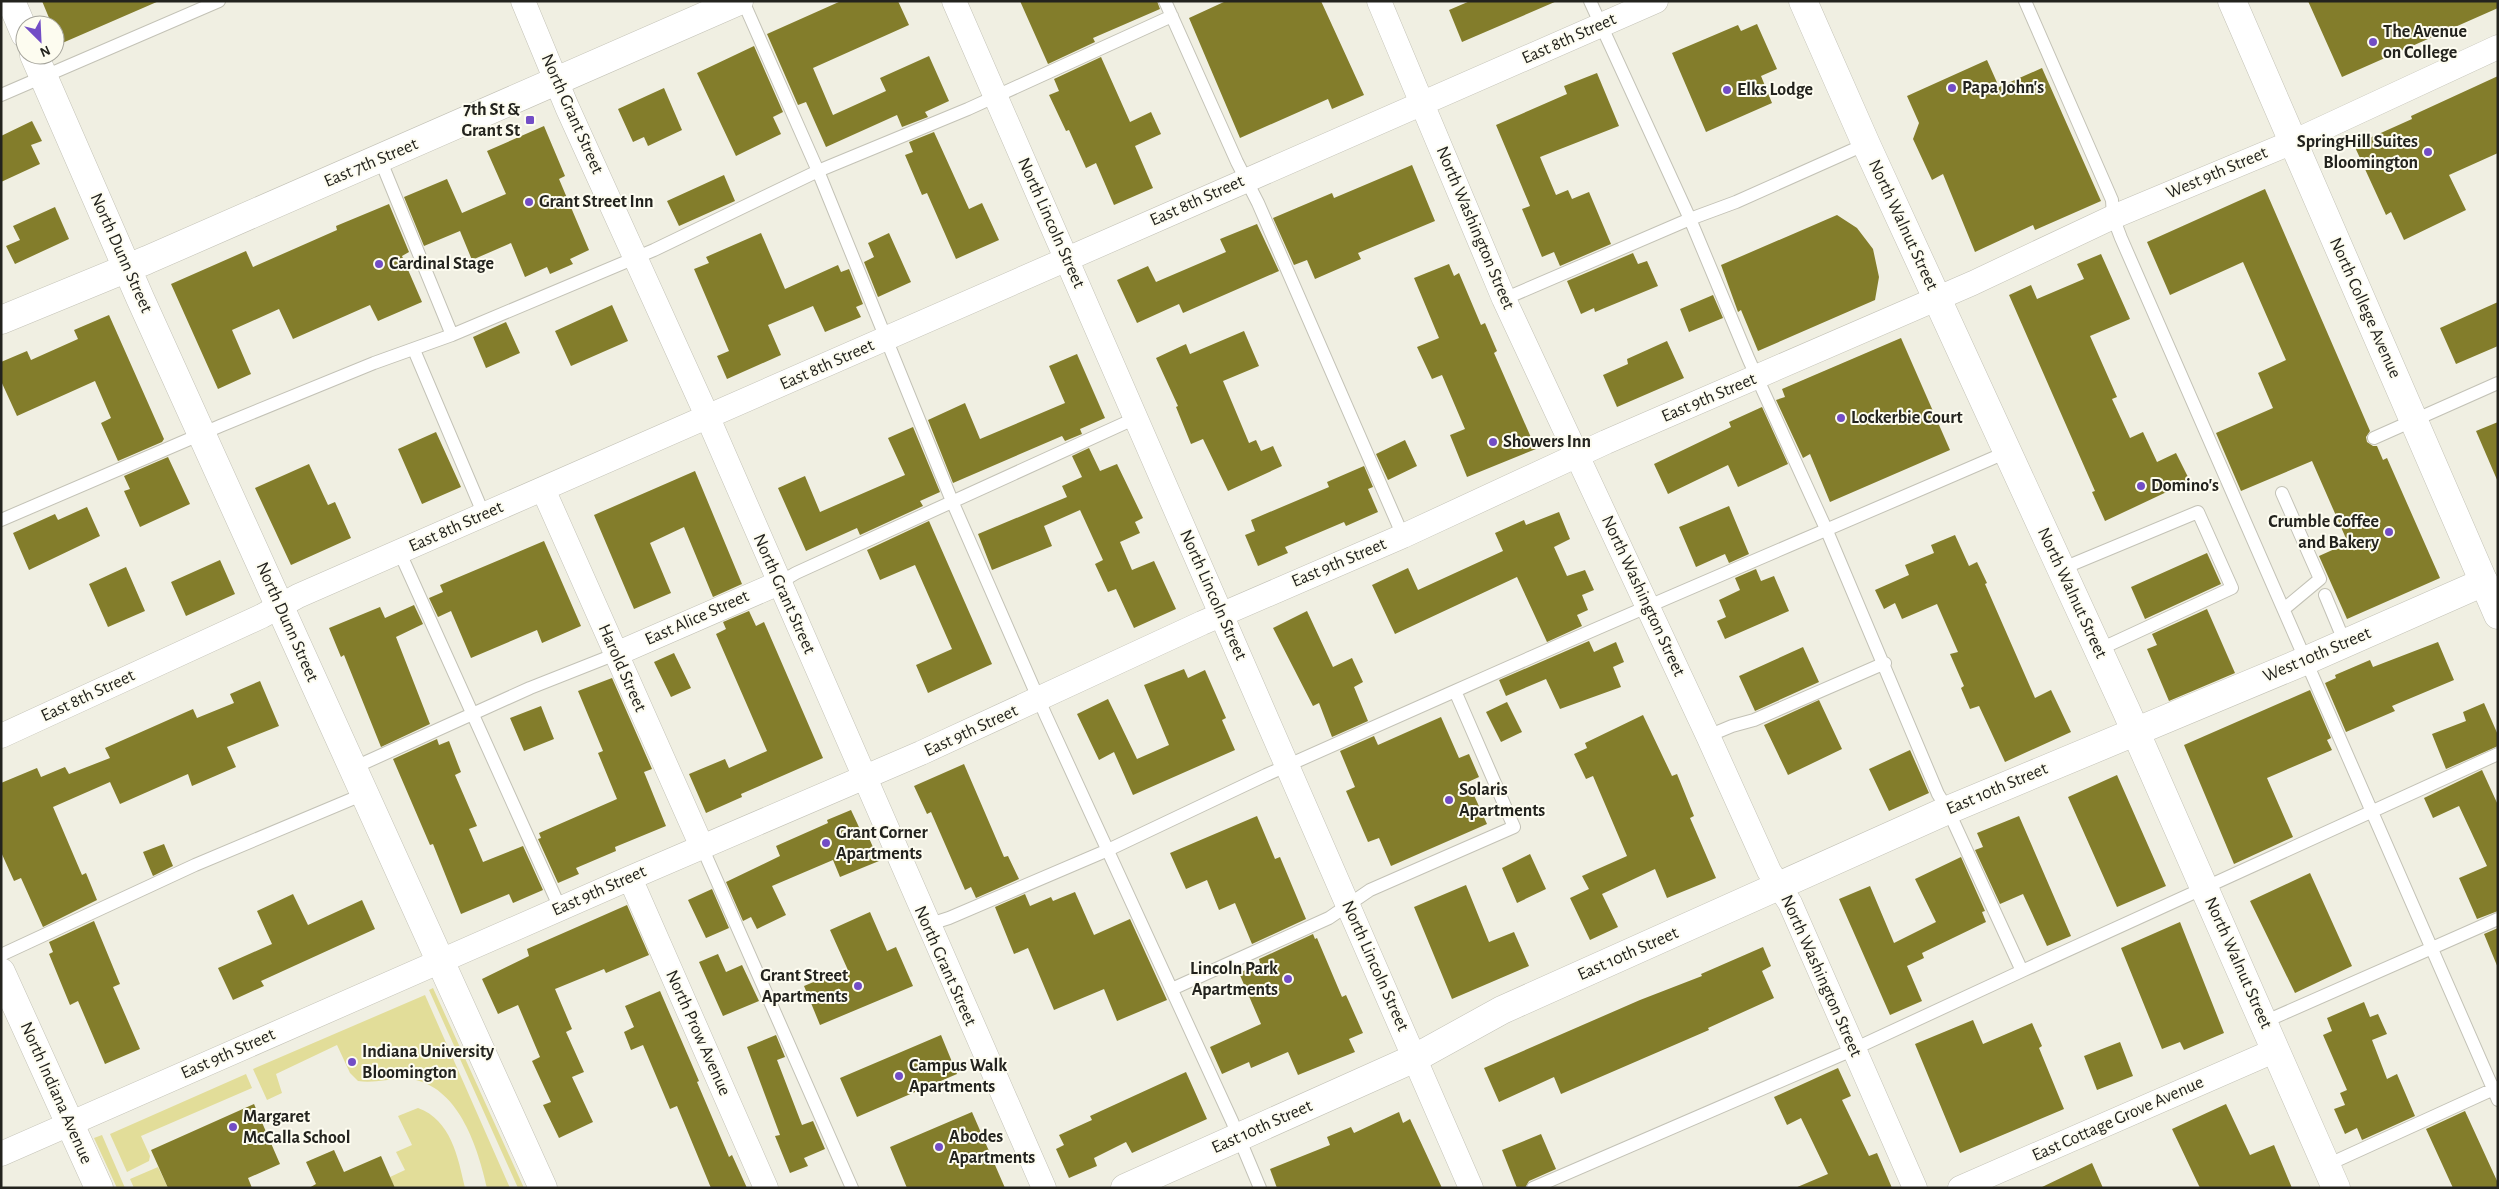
<svg xmlns="http://www.w3.org/2000/svg" width="2499" height="1189" font-family="'Alegreya Sans',sans-serif">
	<style>
		.green { fill: #e2dd99 }
		.building { fill: #837d2b }
		.lines { fill: none; stroke-linecap: round; stroke-linejoin: round }
		.lane-casing { stroke: #c3c2b6; stroke-width: 14 }
		.street-casing { stroke: #c3c2b6; stroke-width: 25 }
		.secondary-casing { stroke: #c3c2b6; stroke-width: 29 }
		.primary-casing { stroke: #c3c2b6; stroke-width: 29 }
		.lane { stroke: #fff; stroke-width: 12 }
		.street { stroke: #fff; stroke-width: 24 }
		.secondary { stroke: #fff; stroke-width: 28 }
		.primary { stroke: #fff; stroke-width: 28 }
		.poi-dot { fill: #724dc6; stroke: #fdfcf0; stroke-width: 2 }
		.labels { text-anchor: middle; dominant-baseline: central; stroke-width: 4; stroke-linejoin: round; paint-order: stroke }
		.poi-label { font-size: 18px; font-weight: bold; fill: #23231e; stroke: #fdfcf0; text-anchor: start }
		.street-label { font-size: 18px; fill: #23231e; stroke: #fdfcf0 }
	</style>
	<rect width="100%" height="100%" fill="#f0efe2"/>
	<!-- green -->
	<path class="green" d="M433,988L524,1188H518L429,990Z
		M425,995L510,1188H487C478,1148 460,1091 416,1080C396,1076 377,1084 358,1081L350,1073L337,1045L276,1074L282,1093L267,1100L253,1069Z
		M246,1074L252,1088L141,1136L150,1156L149,1161L127,1172L110,1134Z
		M418,1108C451,1120 458,1157 465,1188H395L390,1177L405,1170L396,1152L412,1145L398,1116Z
		M102,1135L125,1188H117L94,1138Z
		M158,1167L168,1188H134L130,1179Z"/>
	<!-- building -->
	<path class="building" d="M42,1H159L60,44L55,32V25H52Z
		M841,1H898L909,25L813,68L833,115L886,91L880,78L929,56L949,101L925,112L928,117L902,127L897,115L826,147L806,102L798,105L767,34Z
		M1020,1H1157L1160,9L1093,38L1095,42L1048,64Z
		M1226,1H1321L1364,95L1332,109L1328,99L1240,138L1189,18Z
		M1470,1H1557L1462,42L1449,10Z
		M2308,1H2498V8L2342,77Z
		M1757,24L1777,69L1761,76L1772,103L1706,132L1672,53L1738,25L1741,31Z
		M754,46L783,112L773,117L781,134L736,156L697,73Z
		M1101,57L1130,122L1151,112L1161,134L1135,146L1153,188L1114,205L1096,163L1086,168L1069,130L1066,131L1049,95L1059,91L1054,79Z
		M1987,60L1999,87L2042,68L2101,201L2035,230L2033,225L1975,252L1943,174L1932,180L1913,139L1919,123L1907,96Z
		M1597,73L1619,126L1540,157L1556,195L1568,190L1572,199L1589,192L1611,244L1560,266L1554,252L1542,257L1522,209L1530,206L1496,125L1567,94L1564,86Z
		M2498,76V153L2449,175L2466,210L2404,240L2391,212L2386,215L2354,145L2412,119L2411,116Z
		M664,88L682,130L648,146L644,137L633,142L618,109Z
		M32,121L42,141L31,145L40,164L1,182V136Z
		M544,126L565,176L559,179L589,250L570,259L573,264L550,274L547,267L525,277L511,243L472,260L460,231L424,246L404,197L447,179L462,213L506,194L487,151Z
		M934,132L969,209L982,203L999,240L956,259L927,193L922,195L905,155L913,152L909,142Z
		M1412,165L1435,221L1358,253L1361,259L1315,279L1307,260L1294,265L1273,218L1332,193L1334,198Z
		M724,175L735,201L679,226L667,201Z
		M2265,189L2370,431L2366,437L2367,442L2373,446H2377L2383,460L2387,458L2440,578L2347,619L2319,556L2348,543L2312,461L2241,491L2216,433L2273,408L2258,373L2286,360L2243,262L2170,295L2147,242Z
		M389,204L409,252L402,256L422,302L378,321L370,305L293,339L279,309L232,330L251,374L218,389L171,284L246,251L253,267L337,230L336,226Z
		M55,207L69,239L15,264L6,246L20,240L13,226Z
		M1837,215L1857,228L1873,249L1879,277L1875,300L1758,351L1741,310L1738,312L1721,265Z
		M1257,224L1279,271L1183,313L1179,304L1137,323L1117,280L1148,266L1156,282L1226,252L1220,239Z
		M761,233L785,289L838,265L841,272L849,269L863,304L856,307L861,317L825,332L813,306L768,325L781,355L727,379L717,356L729,351L694,269L709,263L706,257Z
		M889,233L911,282L878,297L864,262L874,257L868,243Z
		M1633,253L1638,264L1647,261L1658,286L1595,312L1594,308L1581,314L1567,281Z
		M2101,254L2130,319L2090,336L2117,397L2112,399L2130,438L2143,432L2157,462L2176,453L2190,481L2105,521L2092,492L2095,491L2009,295L2031,285L2037,299L2084,279L2077,264Z
		M1449,264L1454,276L1459,273L1481,325L1485,323L1497,351L1494,353L1536,449L1467,477L1450,435L1465,429L1442,375L1432,379L1417,347L1439,338L1414,278Z
		M1713,295L1723,318L1689,332L1680,309Z
		M2498,302V346L2456,364L2440,328Z
		M612,305L628,341L571,366L555,331Z
		M109,315L164,439L162,442L118,461L101,423L111,418L95,381L17,416L1,381V362L27,351L31,360L78,339L74,330Z
		M506,322L520,353L486,368L473,337Z
		M1244,331L1259,366L1223,381L1249,443L1256,440L1261,451L1273,446L1282,466L1228,491L1203,439L1191,444L1176,407L1178,406L1156,358L1186,344L1190,354Z
		M1901,338L1950,450L1830,502L1810,454L1803,458L1776,400L1785,397L1782,389Z
		M1667,341L1684,378L1617,407L1603,375L1628,364L1627,359Z
		M1077,354L1105,418L1080,429L1082,434L1065,441L1062,436L953,483L928,420L965,403L980,439L1065,403L1049,366Z
		M1762,407L1788,464L1738,487L1728,465L1668,494L1654,464L1731,427L1729,422Z
		M2498,422V482L2476,431Z
		M913,427L940,492L920,501L923,506L860,535L857,528L806,551L778,488L805,476L820,512L905,475L888,438Z
		M436,432L461,487L422,504L398,449Z
		M1405,440L1417,466L1388,480L1376,454Z
		M1089,448L1100,471L1117,464L1143,518L1135,522L1140,533L1120,542L1132,570L1154,561L1176,609L1134,628L1116,589L1108,592L1095,564L1103,560L1080,510L1044,526L1052,546L992,570L978,534L1067,497L1062,486L1082,477L1072,456Z
		M168,457L190,504L140,527L124,491L130,489L124,476Z
		M309,464L328,505L335,502L351,538L291,565L255,488Z
		M1364,466L1373,487L1368,489L1378,512L1346,526L1344,522L1285,547L1288,553L1258,566L1245,535L1255,531L1251,520L1329,487L1327,482Z
		M695,471L742,584L713,597L684,527L650,543L671,593L634,609L594,515Z
		M1729,506L1749,554L1729,563L1725,554L1696,567L1679,527Z
		M87,507L100,536L29,570L13,533L55,514L58,520Z
		M1559,512L1570,539L1554,547L1567,576L1585,570L1594,590L1582,595L1588,610L1577,615L1582,626L1547,642L1517,577L1395,634L1372,585L1408,568L1418,590L1503,551L1495,533L1524,520L1526,525Z
		M929,521L992,664L928,693L916,665L952,649L915,565L880,580L867,550Z
		M1955,535L1969,566L1977,562L1987,583L1985,584L2035,698L2051,690L2071,732L2005,762L1979,706L1970,709L1961,688L1964,686L1950,654L1958,652L1937,604L1902,619L1895,603L1884,609L1875,590L1909,575L1905,565L1934,553L1931,545Z
		M544,541L581,626L542,643L537,630L471,658L451,611L438,617L429,598L443,592L440,585Z
		M2207,553L2221,584L2145,619L2131,587Z
		M220,560L235,594L186,616L171,582Z
		M126,567L145,611L108,627L89,584Z
		M1756,569L1761,581L1774,576L1789,611L1725,639L1717,621L1726,617L1719,600L1740,590L1735,578Z
		M414,605L423,624L396,637L430,724L381,747L344,655L341,657L329,628L380,607L385,618Z
		M2207,609L2235,673L2169,701L2147,649L2157,645L2152,634Z
		M749,611L756,626L764,622L823,758L741,794L742,797L706,813L689,774L725,759L729,768L767,751L716,634L726,629L723,622Z
		M1307,611L1333,667L1352,658L1363,682L1354,687L1368,721L1332,737L1319,703L1313,706L1273,628Z
		M1589,641L1594,652L1616,642L1624,662L1613,667L1621,687L1560,709L1546,679L1506,696L1499,680Z
		M2438,642L2454,680L2392,706L2395,711L2346,732L2325,683L2336,678L2335,675L2370,660L2373,667Z
		M1803,647L1819,682L1755,711L1739,676Z
		M674,653L691,688L671,697L654,662Z
		M1184,669L1188,678L1205,670L1226,718L1222,720L1235,750L1133,795L1114,752L1099,760L1077,714L1108,699L1137,759L1169,745L1144,685Z
		M612,678L652,769L644,772L666,826L615,847L616,851L576,868L579,874L558,883L538,839L541,838L539,833L617,799L598,753L603,751L578,691Z
		M260,681L279,726L227,747L236,767L192,786L188,774L120,804L110,782L53,807L82,875L86,873L97,900L43,927L21,878L14,881L1,852V783L37,768L41,777L65,767L69,774L110,758L105,748L193,709L197,718L234,703L230,694Z
		M2310,690L2331,738L2327,740L2332,750L2267,778L2293,837L2234,864L2184,745Z
		M1819,700L1842,749L1788,775L1764,725Z
		M1507,702L1522,732L1501,742L1486,712Z
		M2484,703L2498,735V746L2446,769L2432,734L2466,721L2463,712Z
		M541,706L554,739L524,751L510,718Z
		M1643,715L1672,776L1677,774L1694,816L1690,818L1716,878L1667,898L1655,869L1602,894L1618,927L1590,940L1570,898L1589,889L1582,876L1627,856L1593,776L1586,779L1574,754L1587,748L1585,743Z
		M1441,717L1459,758L1469,754L1479,777L1468,782L1487,824L1391,866L1379,838L1368,842L1346,791L1355,787L1340,751L1374,736L1378,745Z
		M437,739L439,745L449,741L461,772L455,775L477,826L469,829L483,862L523,846L543,890L513,903L509,894L461,914L433,844L430,845L393,759Z
		M1910,750L1929,793L1889,811L1869,769Z
		M964,764L1004,857L1008,856L1019,879L976,898L971,887L965,890L931,812L927,814L914,786Z
		M2482,770L2498,805V911L2477,919L2459,878L2487,866L2459,806L2433,818L2424,798Z
		M2117,775L2166,886L2117,907L2068,797Z
		M851,810L865,840L869,838L879,861L840,877L833,860L772,886L786,915L757,929L751,917L743,921L726,882L780,856L776,846L828,823L827,820Z
		M1257,816L1275,859L1280,857L1306,919L1252,944L1235,903L1219,910L1207,880L1186,889L1170,853Z
		M2019,816L2071,936L2047,946L2023,894L2000,904L1975,850L1983,847L1977,833Z
		M164,844L173,866L153,876L143,852Z
		M1530,854L1546,889L1517,903L1502,868Z
		M1961,857L1985,911L1982,912L1986,922L1922,953L1924,958L1907,966L1922,1001L1890,1015L1839,899L1870,886L1894,943L1936,922L1915,879Z
		M2310,873L2352,966L2295,993L2250,901Z
		M1466,885L1489,942L1514,932L1529,966L1452,999L1414,907Z
		M712,889L729,928L706,938L688,900Z
		M1075,892L1094,935L1130,919L1167,1000L1117,1021L1104,989L1054,1010L1028,948L1014,954L995,907L1025,894L1030,906L1051,897L1053,901Z
		M293,894L308,925L362,900L375,929L261,981L264,986L233,1000L218,968L272,944L257,911Z
		M627,905L649,955L606,973L604,969L555,989L572,1029L566,1032L584,1072L572,1077L593,1122L559,1138L543,1105L551,1102L532,1061L540,1057L518,1005L498,1014L482,979L529,956L527,949Z
		M870,912L887,951L896,947L913,986L820,1025L804,986L847,968L830,930Z
		M94,921L120,984L113,987L140,1049L105,1064L78,1001L70,1005L49,954L53,952L49,942Z
		M2180,922L2224,1033L2184,1050L2180,1042L2162,1049L2121,948Z
		M2498,928V968L2484,934Z
		M1313,934L1315,939L1317,938L1342,997L1346,995L1363,1033L1349,1039L1355,1052L1298,1075L1288,1052L1251,1068L1249,1062L1222,1074L1210,1047L1261,1024L1239,973L1260,963L1259,959Z
		M1763,947L1771,966L1762,971L1774,998L1708,1028L1709,1030L1561,1094L1554,1077L1499,1102L1484,1068L1640,1000L1702,976L1701,974Z
		M718,954L726,972L742,965L759,1001L723,1016L699,962Z
		M660,991L699,1081L697,1082L729,1157L732,1155L747,1188H711L677,1106L670,1109L643,1045L631,1050L624,1032L634,1027L625,1006Z
		M2364,1002L2370,1017L2378,1014L2387,1034L2372,1040L2387,1079L2397,1074L2415,1116L2362,1140L2357,1128L2345,1134L2334,1109L2345,1105L2340,1093L2347,1090L2323,1035L2332,1031L2327,1018Z
		M1973,1020L1983,1044L2032,1023L2042,1046L2039,1048L2064,1109L1960,1153L1915,1044Z
		M776,1035L785,1057L777,1060L802,1125L813,1121L825,1149L804,1158L808,1166L790,1173L775,1136L780,1135L747,1047Z
		M941,1035L957,1074L857,1117L840,1078Z
		M2120,1042L2133,1076L2097,1090L2084,1056Z
		M1838,1068L1851,1096L1842,1100L1869,1156L1877,1153L1892,1188H1795L1828,1174L1801,1118L1787,1125L1774,1097Z
		M1186,1072L1207,1119L1132,1153L1126,1142L1094,1158L1097,1166L1069,1178L1056,1149L1064,1145L1059,1135L1092,1120L1090,1116Z
		M254,1104L280,1164L248,1178L252,1188H168L151,1150Z
		M2226,1104L2250,1155L2274,1145L2292,1188H2200L2172,1129Z
		M2465,1111L2498,1183V1188H2453L2426,1129Z
		M972,1112L1005,1188H907L890,1147Z
		M1399,1112L1403,1123L1410,1119L1442,1188H1277L1270,1169L1330,1145L1327,1137L1351,1127L1354,1133Z
		M1541,1134L1556,1169L1529,1181L1525,1188H1517L1502,1150Z
		M334,1150L344,1172L381,1156L395,1188H309L316,1184L306,1162Z
		M2092,1163L2103,1188H2040Z"/>
	<g class="lines">
		<defs>
			<path id="lane" d="M743,1L818,171L952,501L1046,716L1232,1121L1260,1188
				M1165,1L1237,162L1258,203L1403,536
				M1590,1L1690,219L1749,360L1827,531L1938,794L1948,810L2022,971L2498,754
				M2025,1L2112,200L2113,217L2121,238L2498,1100
				M1,95L219,1
				M380,159L452,335
				M1504,299L1690,219L1736,202L1866,144
				M414,350L484,515
				M2374,438L2498,383
				M2282,493L2320,579L2284,609
				M1,520L220,426L374,363L452,335L654,250L818,171L968,109L1172,16
				M400,553L560,908
				M2061,569L2198,512L2232,588L2098,650
				M779,583L796,573L1136,418
				M2325,595L2345,643
				M1455,691C1638,609 1823,532 2007,452
				M1708,736L1732,726L1754,720L1885,663
				M353,768L530,688L616,654
				M702,847L852,1188
				M927,925L949,918L1108,850L1266,775L1455,691L1514,827L1370,890L1329,918L1172,989
				M1,955L195,865L364,794
				M2264,1022L2498,919
				M2327,1165L2498,1087
				M1533,1188L1843,1054L2022,971"/>
			<path id="street" d="M523,1L567,107L708,418L1044,1188
				M954,1L1471,1188
				M1379,1L1504,299L1708,736L1769,871L1790,903L1915,1188
				M543,489L702,847
				M616,654L779,583
				M1,736L262,616L298,596L1656,1
				M630,878L766,1188
				M1,1154L630,878L921,753L1202,623L1403,536L1606,442L1973,283L2113,217L2293,142L2498,47
				M1960,1188L2276,1050"/>
			<path id="secondary" d="M11,1L25,34
				M34,55L140,298L543,1188
				M1,320L147,260L739,1
				M1,972L99,1188
				M1125,1188L1415,1058L1502,1010L1948,810L2307,660L2484,582"/>
			<path id="primary" d="M1803,1L1866,144L2126,710L2336,1188
				M2232,1L2498,615"/>
		</defs>
		<!-- lane casing -->
		<use href="#lane" class="lane-casing"/>
		<!-- street casing -->
		<use href="#street" class="street-casing"/>
		<!-- secondary casing -->
		<use href="#secondary" class="secondary-casing"/>
		<!-- primary casing -->
		<use href="#primary" class="primary-casing"/>
		<!-- lane -->
		<use href="#lane" class="lane"/>
		<!-- street -->
		<use href="#street" class="street"/>
		<!-- secondary -->
		<use href="#secondary" class="secondary"/>
		<!-- primary -->
		<use href="#primary" class="primary"/>
	</g>
	<!-- markers -->
	<g class="poi-dot">
		<circle cx="2373" cy="42" r="5"/>
		<circle cx="1952" cy="88" r="5"/>
		<circle cx="1727" cy="90" r="5"/>
		<rect x="525" y="115" width="10" height="10" rx="2.5"/>
		<circle cx="2428" cy="152" r="5"/>
		<circle cx="529" cy="202" r="5"/>
		<circle cx="379" cy="264" r="5"/>
		<circle cx="1841" cy="418" r="5"/>
		<circle cx="1493" cy="442" r="5"/>
		<circle cx="2141" cy="486" r="5"/>
		<circle cx="2389" cy="532" r="5"/>
		<circle cx="1449" cy="800" r="5"/>
		<circle cx="826" cy="843" r="5"/>
		<circle cx="1288" cy="979" r="5"/>
		<circle cx="858" cy="986" r="5"/>
		<circle cx="352" cy="1062" r="5"/>
		<circle cx="899" cy="1076" r="5"/>
		<circle cx="233" cy="1127" r="5"/>
		<circle cx="939" cy="1147" r="5"/>
	</g>
	<g class="labels">
		<!-- poi labels -->
		<g class="poi-label">
			<text x="2383" y="32">The Avenue<tspan x="2383" dy="21">on College</tspan></text>
			<text x="1962" y="88">Papa John's</text>
			<text x="1737" y="90">Elks Lodge</text>
			<text x="520" y="110" text-anchor="end">7th St &amp;<tspan x="520" dy="21">Grant St</tspan></text>
			<text x="2418" y="142" text-anchor="end">SpringHill Suites<tspan x="2418" dy="21">Bloomington</tspan></text>
			<text x="539" y="202">Grant Street Inn</text>
			<text x="389" y="264">Cardinal Stage</text>
			<text x="1851" y="418">Lockerbie Court</text>
			<text x="1503" y="442">Showers Inn</text>
			<text x="2151" y="486">Domino's</text>
			<text x="2379" y="522" text-anchor="end">Crumble Coffee<tspan x="2379" dy="21">and Bakery</tspan></text>
			<text x="1459" y="790">Solaris<tspan x="1459" dy="21">Apartments</tspan></text>
			<text x="836" y="833">Grant Corner<tspan x="836" dy="21">Apartments</tspan></text>
			<text x="1278" y="969" text-anchor="end">Lincoln Park<tspan x="1278" dy="21">Apartments</tspan></text>
			<text x="848" y="976" text-anchor="end">Grant Street<tspan x="848" dy="21">Apartments</tspan></text>
			<text x="362" y="1052">Indiana University<tspan x="362" dy="21">Bloomington</tspan></text>
			<text x="909" y="1066">Campus Walk<tspan x="909" dy="21">Apartments</tspan></text>
			<text x="243" y="1117">Margaret<tspan x="243" dy="21">McCalla School</tspan></text>
			<text x="949" y="1137">Abodes<tspan x="949" dy="21">Apartments</tspan></text>
		</g>
		<!-- street labels -->
		<g class="street-label">
			<text transform="translate(1569 39) rotate(-24)">East 8th Street</text>
			<text transform="translate(572 114) rotate(66)">North Grant Street</text>
			<text transform="translate(371 163) rotate(-23)">East 7th Street</text>
			<text transform="translate(2217 173) rotate(-23)">West 9th Street</text>
			<text transform="translate(1197 201) rotate(-24)">East 8th Street</text>
			<text transform="translate(1051 223) rotate(66)">North Lincoln Street</text>
			<text transform="translate(1903 225) rotate(65)">North Walnut Street</text>
			<text transform="translate(1475 228) rotate(67)">North Washington Street</text>
			<text transform="translate(121 253) rotate(66)">North Dunn Street</text>
			<text transform="translate(2365 308) rotate(66)">North College Avenue</text>
			<text transform="translate(827 365) rotate(-24)">East 8th Street</text>
			<text transform="translate(1709 398) rotate(-23)">East 9th Street</text>
			<text transform="translate(456 527) rotate(-24)">East 8th Street</text>
			<text transform="translate(1339 563) rotate(-23)">East 9th Street</text>
			<text transform="translate(2072 593) rotate(65)">North Walnut Street</text>
			<text transform="translate(784 594) rotate(66)">North Grant Street</text>
			<text transform="translate(1213 595) rotate(66)">North Lincoln Street</text>
			<text transform="translate(1643 596) rotate(65)">North Washington Street</text>
			<text transform="translate(697 618) rotate(-24)">East Alice Street</text>
			<text transform="translate(287 622) rotate(66)">North Dunn Street</text>
			<text transform="translate(2317 655) rotate(-23)">West 10th Street</text>
			<text transform="translate(622 668) rotate(66)">Harold Street</text>
			<text transform="translate(88 696) rotate(-25)">East 8th Street</text>
			<text transform="translate(971 731) rotate(-25)">East 9th Street</text>
			<text transform="translate(1997 789) rotate(-23)">East 10th Street</text>
			<text transform="translate(599 891) rotate(-24)">East 9th Street</text>
			<text transform="translate(1628 954) rotate(-24)">East 10th Street</text>
			<text transform="translate(2238 963) rotate(66)">North Walnut Street</text>
			<text transform="translate(945 966) rotate(66)">North Grant Street</text>
			<text transform="translate(1375 966) rotate(66)">North Lincoln Street</text>
			<text transform="translate(1821 976) rotate(66)">North Washington Street</text>
			<text transform="translate(698 1033) rotate(66)">North Prow Avenue</text>
			<text transform="translate(228 1054) rotate(-24)">East 9th Street</text>
			<text transform="translate(56 1093) rotate(66)">North Indiana Avenue</text>
			<text transform="translate(2118 1119) rotate(-24)">East Cottage Grove Avenue</text>
			<text transform="translate(1262 1127) rotate(-24)">East 10th Street</text>
		</g>
	</g>
	<!-- border -->
	<rect width="2499" height="1189" fill="none" stroke="#23231e" stroke-width="5"/>
	<!-- north arrow -->
	<g transform="translate(40 40) rotate(156)"><circle r="24" fill="#fdfcf0" stroke="#a6a59c"/>
	<path d="M0-4L9 19L0 12L-9 19Z" fill="#724dc6"/>
	<text y="-8" font-size="14" font-weight="bold" text-anchor="middle" fill="#23231e">N</text>
	</g>
</svg>
